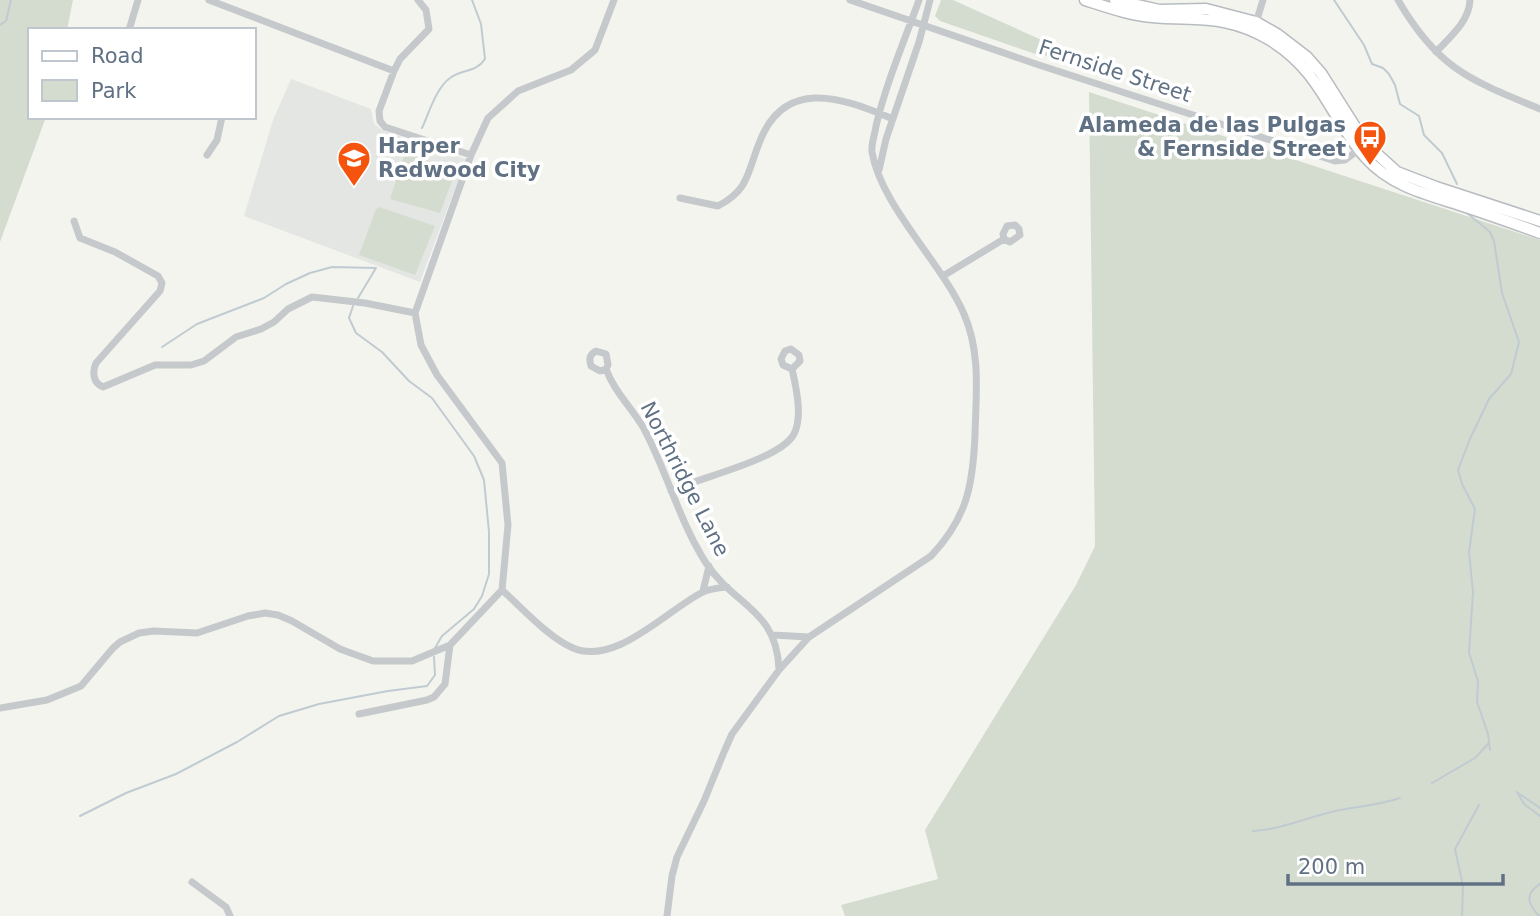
<svg xmlns="http://www.w3.org/2000/svg" width="1540" height="916" font-family="'DejaVu Sans',sans-serif">
	<style>
		.built { fill: #e4e6e3 }
		.green { fill: #d4dcd0 }
		.lines { fill: none; stroke-linecap: round; stroke-linejoin: round }
		.stream { stroke: #c0cbd1; stroke-width: 2 }
		.secondary-casing { stroke: #b7bcc1; stroke-width: 13 }
		.street { stroke: #c6c9cc; stroke-width: 7 }
		.secondary { stroke: #fff; stroke-width: 10 }
		.labels { text-anchor: middle; dominant-baseline: central; stroke-width: 7; stroke-linejoin: round; paint-order: stroke }
		.street-label { font-size: 21px; fill: #607184; stroke: #fff }
		.poi-label { font-size: 21px; font-weight: bold; fill: #607184; stroke: #fff; text-anchor: end }
	</style>
	<rect width="100%" height="100%" fill="#f4f4ef"/>
	<!-- built -->
	<path class="built" d="M291,79L371,109L374,124L382,130L466,159L420,282L244,216L273,120Z"/>
	<!-- green -->
	<path class="green" d="M0,0H73L67,30H30V117H46L0,242Z
		M941,0H953L1086,60L1108,76L1044,55H1038L940,21L935,16Z
		M1089,92L1540,240V916H845L841,905L938,879L925,830L1076,585L1095,546Z
		M408,154L456,170L440,213L390,199L404,156Z
		M379,207L435,226L415,275L359,255L376,209Z"/>
	<g class="lines">
		<!-- stream -->
		<path class="stream" d="M1334,0L1364,45L1372,64L1383,68L1389,74L1395,85L1400,104L1419,116L1424,135L1442,153L1457,184
			M0,25L6,21L11,0
			M422,128C429,113 436,88 450,78C462,69 476,73 485,59L481,24L472,0
			M1467,213L1490,232L1494,241L1502,293L1519,342L1511,374L1489,399L1469,441L1458,470L1462,484L1475,509L1469,552L1473,592L1469,653L1478,681L1477,702L1488,734L1490,750
			M353,306L349,318L356,333L382,352L409,381L432,398L474,456L484,480L489,532V574L482,596L474,609L442,636L435,648
			M162,347L197,324L264,298L286,284L310,273L332,267L376,268L358,298
			M1432,783L1475,758L1488,744
			M1517,792L1524,804L1540,816
			M1518,793L1540,808
			M80,816L126,793L176,774L237,742L279,716L319,704L388,691L427,686L435,675L434,657
			M1253,831C1284,829 1310,816 1340,810C1360,806 1380,805 1400,798
			M1462,916L1463,886L1455,849L1479,805
			M1539,916C1528,904 1524,894 1540,884"/>
		<defs>
			<path id="secondary" d="M1085,0C1107,7 1129,15 1152,17C1197,21 1227,14 1270,40C1322,72 1329,116 1366,158C1391,186 1426,194 1460,205C1487,214 1513,223 1540,233
				M1115,0L1159,10L1206,9L1256,22L1277,34L1307,57L1321,73L1366,144L1397,172L1436,187L1540,221"/>
		</defs>
		<!-- secondary casing -->
		<use href="#secondary" class="secondary-casing"/>
		<!-- street -->
		<path class="street" d="M209,0L394,71
			M418,0L426,10L429,29L400,59L394,71L379,111L380,121L385,127L471,155
			M850,0L1039,65L1335,161L1345,160L1361,148
			M1398,0C1438,69 1470,80 1540,109
			M1255,26L1263,0
			M129,30L138,0
			M1436,52C1450,37 1469,22 1470,0
			M207,155L217,140L222,117
			M879,170L886,139L919,42L930,0
			M680,198L718,206C748,190 747,175 758,146C782,77 840,96 893,119
			M74,221L80,238L115,252L158,276L162,283L160,291L96,363C92,372 93,383 103,387L155,365H191L204,361L236,337L261,329L274,322L288,309L312,297L365,303L415,313
			M943,276L1004,239L1010,242L1020,235L1019,229L1015,225L1007,226L1003,234L1004,239
			M606,369L608,365L606,354L596,351C589,355 589,359 591,366L600,371L606,369C614,391 631,407 643,427C667,471 679,521 706,563C735,607 777,609 779,670
			M671,491C700,477 780,460 794,434C803,417 796,387 792,369L800,361L799,355L791,349L785,351L781,359L783,365L792,369
			M502,590C522,608 549,638 573,648C615,666 665,612 701,593C708,589 718,588 727,587
			M703,591L709,566
			M773,635L809,637
			M0,708L47,700L81,686L113,648L120,642L139,633L154,631L197,633L248,616L265,613L278,615L292,621L340,649L373,661H412L450,645
			M359,714L427,700L434,697L445,684L450,645L502,590L508,525L502,463L437,375L421,345L415,313L471,155L488,118L518,91L571,70L595,50L614,0
			M192,882L226,907L230,916
			M667,916L672,876L677,857L704,801L724,752L732,734L779,670L809,637L931,556C967,518 973,485 975,435C976,393 981,353 964,314C942,263 881,206 872,152C871,144 875,134 876,126C886,83 904,42 919,0"/>
		<!-- secondary -->
		<use href="#secondary" class="secondary"/>
	</g>
	<!-- icons -->
	<defs>
		<symbol id="bus-pin" viewBox="-11 -11 22 30"><path d="M0 17L-7.5 6A9.5 9.5 0 1 1 7.5 6Z" fill="#f5540f" stroke="#fff"/><path d="M-5-6H5V4H4V6H2V4H-2V6H-4V4H-5ZM-3.5-4V0h7V-4ZM-3.5 1.2v1.5H-2V1.2ZM2 1.2v1.5H3.5V1.2Z" fill="#fff"/></symbol>
		<symbol id="school-pin" viewBox="-11 -11 22 30"><path d="M0 17L-7.5 6A9.5 9.5 0 1 1 7.5 6Z" fill="#f5540f" stroke="#fff"/><path d="M0-5L7-2L0 1L-7-2ZM-4 1L0 2.5L4 1V4Q0 6-4 4Z" fill="#fff"/></symbol>
	</defs>
	<g fill-rule="evenodd">
		<use href="#bus-pin" x="1351" y="118" width="38" height="52"/>
		<use href="#school-pin" x="335" y="139" width="38" height="52"/>
	</g>
	<g class="labels">
		<!-- street labels -->
		<g class="street-label">
			<text transform="translate(1115 71) rotate(18)">Fernside Street</text>
			<text transform="translate(685 479) rotate(63)">Northridge Lane</text>
		</g>
		<!-- poi labels -->
		<g class="poi-label">
			<text x="1346" y="125">Alameda de las Pulgas<tspan x="1346" dy="24">&amp; Fernside Street</tspan></text>
			<text x="378" y="146" text-anchor="start">Harper<tspan x="378" dy="24">Redwood City</tspan></text>
		</g>
	</g>
	<!-- legend -->
	<rect x="28" y="28" width="228" height="91" fill="#ffffff" stroke="#bfc6ce" stroke-width="2"/>
	<rect x="42" y="51" width="35" height="10" fill="#ffffff" stroke="#bfc6ce" stroke-width="2"/>
	<text x="91" y="63" font-size="21" fill="#607184">Road</text>
	<rect x="42" y="80" width="35" height="21" fill="#d4dcd0" stroke="#bfc6ce" stroke-width="2"/>
	<text x="91" y="98" font-size="21" fill="#607184">Park</text>
	<!-- scale -->
	<path d="M1288 874v10h215v-10" fill="none" stroke="#607184" stroke-width="3.5"/>
	<text x="1298" y="874" font-size="21" fill="#607184" stroke="#ffffff" stroke-width="5" paint-order="stroke">200 m</text>
</svg>
